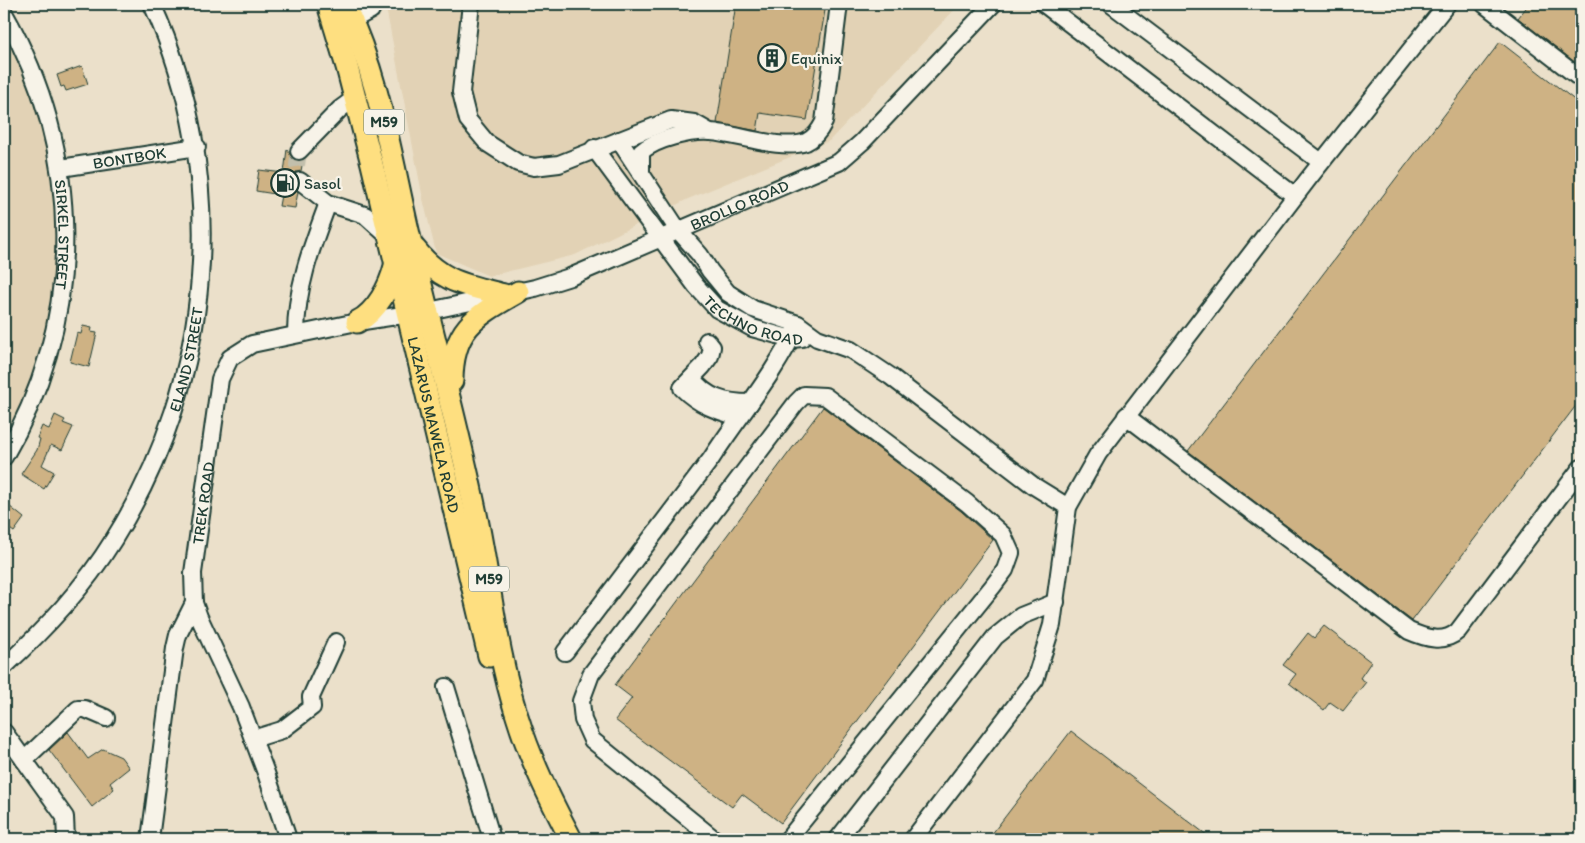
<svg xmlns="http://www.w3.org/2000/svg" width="1585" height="843" font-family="Itim,sans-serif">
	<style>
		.built { fill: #e2d2b5 }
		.building { fill: #ceb284; stroke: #1f3d34 }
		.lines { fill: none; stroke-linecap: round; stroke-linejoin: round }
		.minor-tunnel { stroke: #c2bfac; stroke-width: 16; stroke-dasharray: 16 8; stroke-linecap: butt }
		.minor-casing { stroke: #1f3d34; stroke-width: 20 }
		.major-casing { stroke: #1f3d34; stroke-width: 25 }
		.minor { stroke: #f7f3e8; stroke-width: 16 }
		.major { stroke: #fedf80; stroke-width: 21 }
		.labels { text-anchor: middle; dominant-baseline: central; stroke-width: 4.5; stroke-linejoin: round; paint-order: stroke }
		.shield { fill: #f7f3e8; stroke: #60746a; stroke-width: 1 }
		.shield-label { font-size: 15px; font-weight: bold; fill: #1f3d34 }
		.poi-label { font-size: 16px; fill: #1f3d34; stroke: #f7f3e8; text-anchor: start }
		.street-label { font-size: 16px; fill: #1f3d34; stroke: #f7f3e8 }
	</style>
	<rect width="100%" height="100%" fill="#ebe0ca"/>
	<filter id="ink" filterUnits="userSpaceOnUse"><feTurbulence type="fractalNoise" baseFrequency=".02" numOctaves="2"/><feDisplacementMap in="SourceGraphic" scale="10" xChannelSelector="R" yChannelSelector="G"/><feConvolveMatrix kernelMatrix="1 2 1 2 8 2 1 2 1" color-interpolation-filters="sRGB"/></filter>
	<g filter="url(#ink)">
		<!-- built -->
		<path class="built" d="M382,4H960L829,141L688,199L575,255L489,276L436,253L423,199L387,13Z
			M4,15L61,168L57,317L4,457Z"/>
		<!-- building -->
		<path class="building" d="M736,4H826L807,120L760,113L757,131L717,123Z
			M1529,4H1581V67L1518,18Z
			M1500,42L1581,105V399L1412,621L1188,451Z
			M82,66L88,84L66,91L64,86L61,87L57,75Z
			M287,149L292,158L303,160L301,171L296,172L290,179L291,185L298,192L295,208L279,206L281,195L256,191L259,170L284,173Z
			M83,326L92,328L91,332L97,333L89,367L70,362L77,333L81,334Z
			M823,407L961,511L993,540L781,823L742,794L732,807L615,720L632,698L615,685Z
			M55,415L65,420L63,423L73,427L62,450L51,445L42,465L54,472L44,489L21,474L37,450L40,439L37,438L42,426L49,429Z
			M4,502L24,518L14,532L4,525Z
			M1324,626L1371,662L1360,678L1366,682L1343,711L1330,702L1324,710L1289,683L1296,674L1283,665L1308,633L1314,638Z
			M1071,731L1212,839H988Z
			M68,732L88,759L103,749L121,757L129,768L110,783L114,789L92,807L49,750Z"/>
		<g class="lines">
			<!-- minor-tunnel -->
			<path class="minor-tunnel" d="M299,151L297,165L300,181"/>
			<defs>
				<g id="minor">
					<path d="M471,4L461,92L468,120L487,143L518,163L534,167L559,164L671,120L694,123L708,131"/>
					<path d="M1044,4L1295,196"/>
					<path d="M1111,4L1321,162"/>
					<path d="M1484,4L1581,79"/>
					<path id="s1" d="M4,13C83,153 86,317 4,457"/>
					<path d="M342,26L371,10L373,4"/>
					<path d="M619,140L678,230L700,255L710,271L728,293L753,309L798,324L817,338L851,350L890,376L1034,486L1068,507"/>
					<path id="s2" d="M594,148L696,286L717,309L752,328L792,339L802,338"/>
					<path d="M299,151L340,109L355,98"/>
					<path id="s3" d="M61,168L197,147"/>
					<path d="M641,173V152C655,139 691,130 711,132C737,134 782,151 806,142C815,138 820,130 824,122L839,4"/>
					<path d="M300,181L328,203L365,215L388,236"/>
					<path d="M296,334C296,287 312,246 328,203"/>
					<path d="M707,341L712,347L710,356L703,366L682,388C699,405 717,411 739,417"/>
					<path d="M692,378C706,398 726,403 750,403"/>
					<path d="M1126,416L1409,631C1425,638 1444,644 1458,631L1581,468"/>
					<path d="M565,652L711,459C740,414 776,373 798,324"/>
					<path id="s4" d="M4,667C46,628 84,588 114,539C214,379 231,176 152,4"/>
					<path d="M446,687L492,839"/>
					<path d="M4,732L65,817L66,839"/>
					<path d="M253,739L282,730L312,707L311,697L336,642"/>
					<path d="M24,760L78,709H85L106,718"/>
					<path d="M150,839L175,648L178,635L194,603"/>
					<path id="s5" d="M288,839L266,773L241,707L199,617L194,603L193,573L220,379L230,358L252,344L357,322L429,311L535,288L570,277L839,162L862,142L993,4"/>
					<path d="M714,839L592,740L583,720L581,701L591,674L796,403L804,395L825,396L967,503L1003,535L1011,553L1005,570L993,586L788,839"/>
					<path d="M838,839L995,637L1021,616L1056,602"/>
					<path d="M913,839L1035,680L1052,625L1068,507L1098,454L1309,178L1447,4"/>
				</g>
				<g id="major">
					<path id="s6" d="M328,4L347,67L372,164L489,656"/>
					<path d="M344,4C378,74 390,151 407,226C429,322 456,417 476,514C490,581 496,651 517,716C530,759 550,799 571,839"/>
					<path d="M415,249C441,282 465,285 504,295"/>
					<path d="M357,322C377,312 390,286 395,266"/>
					<path d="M452,381C452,328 476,316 518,292"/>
				</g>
			</defs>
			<!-- minor casing -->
			<use href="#minor" class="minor-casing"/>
			<!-- major casing -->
			<use href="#major" class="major-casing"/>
			<!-- minor -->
			<use href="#minor" class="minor"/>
			<!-- major -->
			<use href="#major" class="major"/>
		</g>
	</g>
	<!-- icons -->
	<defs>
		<symbol id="building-ring" viewBox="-11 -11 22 22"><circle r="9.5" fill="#f7f3e8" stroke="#1f3d34" stroke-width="1.5"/><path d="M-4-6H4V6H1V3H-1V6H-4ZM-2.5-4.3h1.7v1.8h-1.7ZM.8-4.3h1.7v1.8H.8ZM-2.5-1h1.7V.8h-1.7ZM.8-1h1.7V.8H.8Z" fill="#1f3d34"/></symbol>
		<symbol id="fuel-ring" viewBox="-11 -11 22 22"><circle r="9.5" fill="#f7f3e8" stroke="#1f3d34" stroke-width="1.5"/><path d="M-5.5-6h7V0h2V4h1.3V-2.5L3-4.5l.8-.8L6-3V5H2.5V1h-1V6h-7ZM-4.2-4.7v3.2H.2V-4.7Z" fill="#1f3d34"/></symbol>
	</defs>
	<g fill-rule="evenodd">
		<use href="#building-ring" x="756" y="42" width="32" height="32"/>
		<use href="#fuel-ring" x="269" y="167" width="32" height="32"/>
	</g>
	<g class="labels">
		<!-- shield labels -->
		<g class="shield">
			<rect x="364" y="109.5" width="40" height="25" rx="4"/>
			<rect x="469" y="566.5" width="40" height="25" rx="4"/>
		</g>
		<g class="shield-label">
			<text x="384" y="122">M59</text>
			<text x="489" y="579">M59</text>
		</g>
		<!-- poi labels -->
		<g class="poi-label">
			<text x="791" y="58">Equinix</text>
			<text x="304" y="183">Sasol</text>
		</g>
		<!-- street labels -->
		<g class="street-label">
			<text stroke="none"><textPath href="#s3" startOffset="69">BONTBOK</textPath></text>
			<text stroke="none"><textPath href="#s5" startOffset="1039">BROLLO ROAD</textPath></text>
			<text stroke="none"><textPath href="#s1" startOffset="232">SIRKEL STREET</textPath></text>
			<text stroke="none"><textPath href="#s2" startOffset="241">TECHNO ROAD</textPath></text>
			<text stroke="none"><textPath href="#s4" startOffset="364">ELAND STREET</textPath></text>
			<text stroke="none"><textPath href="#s6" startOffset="434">LAZARUS MAWELA ROAD</textPath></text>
			<text stroke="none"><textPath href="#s5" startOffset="355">TREK ROAD</textPath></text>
		</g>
	</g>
	<!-- margin -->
	<rect width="1585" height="843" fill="none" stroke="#f7f3e8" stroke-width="20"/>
	<rect x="10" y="10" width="1565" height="823" fill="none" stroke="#1f3d34" stroke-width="2" filter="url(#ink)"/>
</svg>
